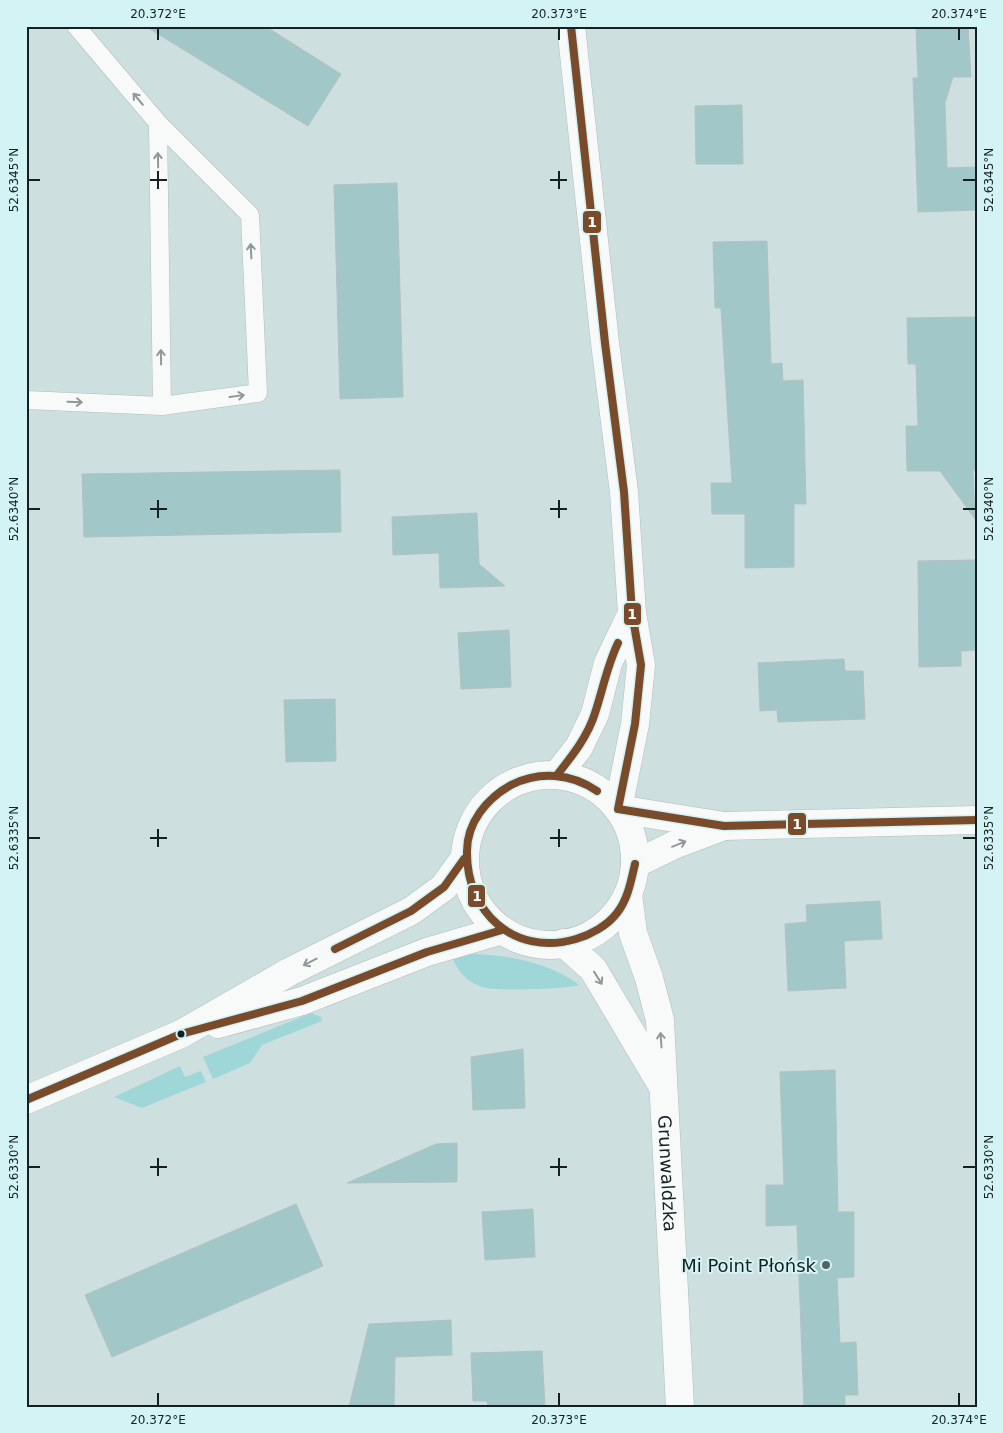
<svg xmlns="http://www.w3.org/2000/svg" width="1003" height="1433" font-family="'DejaVu Sans',sans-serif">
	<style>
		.green { fill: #9fd7d9 }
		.building { fill: #a2c7c8; stroke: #b3c1c1 }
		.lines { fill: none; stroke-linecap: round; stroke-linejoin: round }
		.service-casing { stroke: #afbdbd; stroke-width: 19 }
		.minor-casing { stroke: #afbdbd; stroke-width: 29 }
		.tertiary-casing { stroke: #afbdbd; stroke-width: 29 }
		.service { stroke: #f8fafa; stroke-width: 18 }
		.minor { stroke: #f8fafa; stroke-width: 28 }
		.tertiary { stroke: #f8fafa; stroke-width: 28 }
		.bus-1-casing { stroke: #d3f3f4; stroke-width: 11 }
		.bus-1 { stroke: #7a4b2a; stroke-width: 8 }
		.oneway { stroke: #919898 }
		.ticks { fill: none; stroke: #142021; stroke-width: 2 }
		.bus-dot { fill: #142021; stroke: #d3f3f4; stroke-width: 2 }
		.poi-dot { fill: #556364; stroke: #d3f3f4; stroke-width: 2 }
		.labels { text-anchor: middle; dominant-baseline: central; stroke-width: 4; stroke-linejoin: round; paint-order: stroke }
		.street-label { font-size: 18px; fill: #142021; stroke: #d3f3f4 }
		.poi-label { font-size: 18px; fill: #142021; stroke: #d3f3f4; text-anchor: end }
		.line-badge { stroke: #d3f3f4; stroke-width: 2 }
		.badge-label { font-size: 14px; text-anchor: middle; font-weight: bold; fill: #fff }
		.neatline { fill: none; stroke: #142021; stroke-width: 2 }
		.ticks-label { font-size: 12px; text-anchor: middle; fill: #142021 }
	</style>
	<rect width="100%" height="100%" fill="#cedfdf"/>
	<!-- green -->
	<path class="green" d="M470,954C504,954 552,963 579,985C568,989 498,991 486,988C470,984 459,974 453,959Z
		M311,1013L321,1017L322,1021L262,1045L250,1063L213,1079L203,1057Z
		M180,1066L185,1077L201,1071L206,1082L142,1108L114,1097Z"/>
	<!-- building -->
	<path class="building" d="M145,26H265L341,74L308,126Z
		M916,26H968L971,77H953L945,103L947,168L977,167V210L918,212L913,78H918Z
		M742,105L743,164H696L695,106Z
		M397,183L403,397L340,399L334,185Z
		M767,241L771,364L782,363L783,381L803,380L806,504H794V567L745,568V514H712L711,483H732L721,308H715L713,242Z
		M977,317V470H973L975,519L940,471H907L906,426H918L916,364H908L907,318Z
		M340,470L341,532L84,537L82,474Z
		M477,513L479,564L505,586L440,588L439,553L393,555L392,517Z
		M977,560V650L961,651V666L919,667L918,561Z
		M509,630L511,687L461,689L458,633Z
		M844,659L845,671H863L865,719L778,722L777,710L760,711L758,663Z
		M335,699L336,761L286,762L284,700Z
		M880,901L882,939L844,941L846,988L788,991L785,924L807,922L806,905Z
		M523,1049L525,1108L473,1110L471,1057Z
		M835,1070L838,1212H854V1277L837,1278L840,1343L856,1342L858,1395H845V1407H804L797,1225L766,1226V1185H784L780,1072Z
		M457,1143V1182L347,1183L436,1144Z
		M296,1204L323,1266L112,1357L85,1295Z
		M533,1209L535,1257L485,1260L482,1212Z
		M451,1320L452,1355L395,1357L394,1407H349L369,1324Z
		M542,1351L545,1407H488L487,1401H473L471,1353Z"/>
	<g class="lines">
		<defs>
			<path id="service" d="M158,123L162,406
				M26,400L162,406L258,393L250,215L158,123L76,26"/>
			<path id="minor" d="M571,26L605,343L624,492L632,613L641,665L635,724L618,809
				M557,775L579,747L595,714L608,663L632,613"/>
			<g id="tertiary">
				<circle cx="550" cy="860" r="85"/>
				<path d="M618,809L724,826L977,820"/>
				<path d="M635,864L674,845L724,826"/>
				<path id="s1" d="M628,894L633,933L649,978L660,1020L680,1407"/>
				<path d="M564,943L593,969L662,1085"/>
				<path d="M218,1024L302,1001L427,952L502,930"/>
				<path d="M26,1100L181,1034L289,972L411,911L444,887L464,859"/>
			</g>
		</defs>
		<!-- service casing -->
		<use href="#service" class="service-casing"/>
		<!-- minor casing -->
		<use href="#minor" class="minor-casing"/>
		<!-- tertiary casing -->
		<use href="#tertiary" class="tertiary-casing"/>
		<!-- service -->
		<use href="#service" class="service"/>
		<!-- minor -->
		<use href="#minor" class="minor"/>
		<!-- tertiary -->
		<use href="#tertiary" class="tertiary"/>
		<defs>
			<path id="bus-1" d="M571,26L605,343L624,492L632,613L641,665L635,724L618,809
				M557,775C572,756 588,736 595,713C603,689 607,666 618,643
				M597,791C571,773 539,771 511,785C486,799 467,823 467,851C466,912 514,957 576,939C590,935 607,926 617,913C628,899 631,881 635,864
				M618,809L724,826L977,820
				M335,949L411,911L444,887L464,859
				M26,1100L181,1034L302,1001L427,952L502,930"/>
		</defs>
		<!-- bus-1 casing -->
		<use href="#bus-1" class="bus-1-casing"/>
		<!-- bus-1 -->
		<use href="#bus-1" class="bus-1"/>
	</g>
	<!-- one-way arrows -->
	<defs><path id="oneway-shaft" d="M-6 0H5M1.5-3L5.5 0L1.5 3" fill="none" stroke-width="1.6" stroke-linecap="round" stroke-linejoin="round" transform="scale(1.25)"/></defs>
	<g class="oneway">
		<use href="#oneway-shaft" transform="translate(138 99) rotate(-130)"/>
		<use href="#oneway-shaft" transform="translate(158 160) rotate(-91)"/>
		<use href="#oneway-shaft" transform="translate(251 251) rotate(-93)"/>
		<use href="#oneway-shaft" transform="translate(161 357) rotate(-91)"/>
		<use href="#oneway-shaft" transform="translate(237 396) rotate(-8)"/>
		<use href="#oneway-shaft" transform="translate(75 402) rotate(2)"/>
		<use href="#oneway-shaft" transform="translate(679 844) rotate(-22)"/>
		<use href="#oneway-shaft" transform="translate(310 962) rotate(153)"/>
		<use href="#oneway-shaft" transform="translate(598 978) rotate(58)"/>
		<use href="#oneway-shaft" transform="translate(661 1040) rotate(-94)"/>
	</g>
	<!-- ticks -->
	<path class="ticks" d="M158,28V40M559,28V40M959,28V40M158,171V189M559,171V189M28,180H40M150,180H167M550,180H567M963,180H976M158,500V518M559,500V518M28,509H40M150,509H167M550,509H567M963,509H976M158,829V847M559,829V847M28,838H40M150,838H167M550,838H567M963,838H976M158,1158V1176M559,1158V1176M28,1167H40M150,1167H167M550,1167H567M963,1167H976M158,1393V1406M559,1393V1406M959,1393V1406"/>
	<!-- markers -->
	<circle class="bus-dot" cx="181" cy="1034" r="4.5"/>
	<circle class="poi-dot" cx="826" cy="1265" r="5"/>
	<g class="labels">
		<!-- street labels -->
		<g class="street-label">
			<text stroke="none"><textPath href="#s1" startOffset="284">Grunwaldzka</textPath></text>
		</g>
		<!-- poi labels -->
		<g class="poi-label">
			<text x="816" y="1265">Mi Point Płońsk</text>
		</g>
	</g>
	<g class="line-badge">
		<rect x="582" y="210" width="20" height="24" rx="5" fill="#7a4b2a"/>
		<rect x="623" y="602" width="19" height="24" rx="5" fill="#7a4b2a"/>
		<rect x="787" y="812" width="20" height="24" rx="5" fill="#7a4b2a"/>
		<rect x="467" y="884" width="19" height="24" rx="5" fill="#7a4b2a"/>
	</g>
	<g class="badge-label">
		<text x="592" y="227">1</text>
		<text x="632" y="619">1</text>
		<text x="797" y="829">1</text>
		<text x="477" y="901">1</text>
	</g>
	<!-- border -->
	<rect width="1003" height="1433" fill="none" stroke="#d3f3f4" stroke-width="55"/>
	<rect x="28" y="28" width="948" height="1378" class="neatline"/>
	<g class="ticks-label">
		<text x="158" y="18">20.372°E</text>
		<text x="559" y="18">20.373°E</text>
		<text x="959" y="18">20.374°E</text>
		<text transform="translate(14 180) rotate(-90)" y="4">52.6345°N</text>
		<text transform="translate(989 180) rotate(-90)" y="4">52.6345°N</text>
		<text transform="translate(14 509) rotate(-90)" y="4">52.6340°N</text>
		<text transform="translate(989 509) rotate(-90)" y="4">52.6340°N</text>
		<text transform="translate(14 838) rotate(-90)" y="4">52.6335°N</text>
		<text transform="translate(989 838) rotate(-90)" y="4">52.6335°N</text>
		<text transform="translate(14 1167) rotate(-90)" y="4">52.6330°N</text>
		<text transform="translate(989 1167) rotate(-90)" y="4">52.6330°N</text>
		<text x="158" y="1424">20.372°E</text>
		<text x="559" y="1424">20.373°E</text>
		<text x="959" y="1424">20.374°E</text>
	</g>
</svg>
